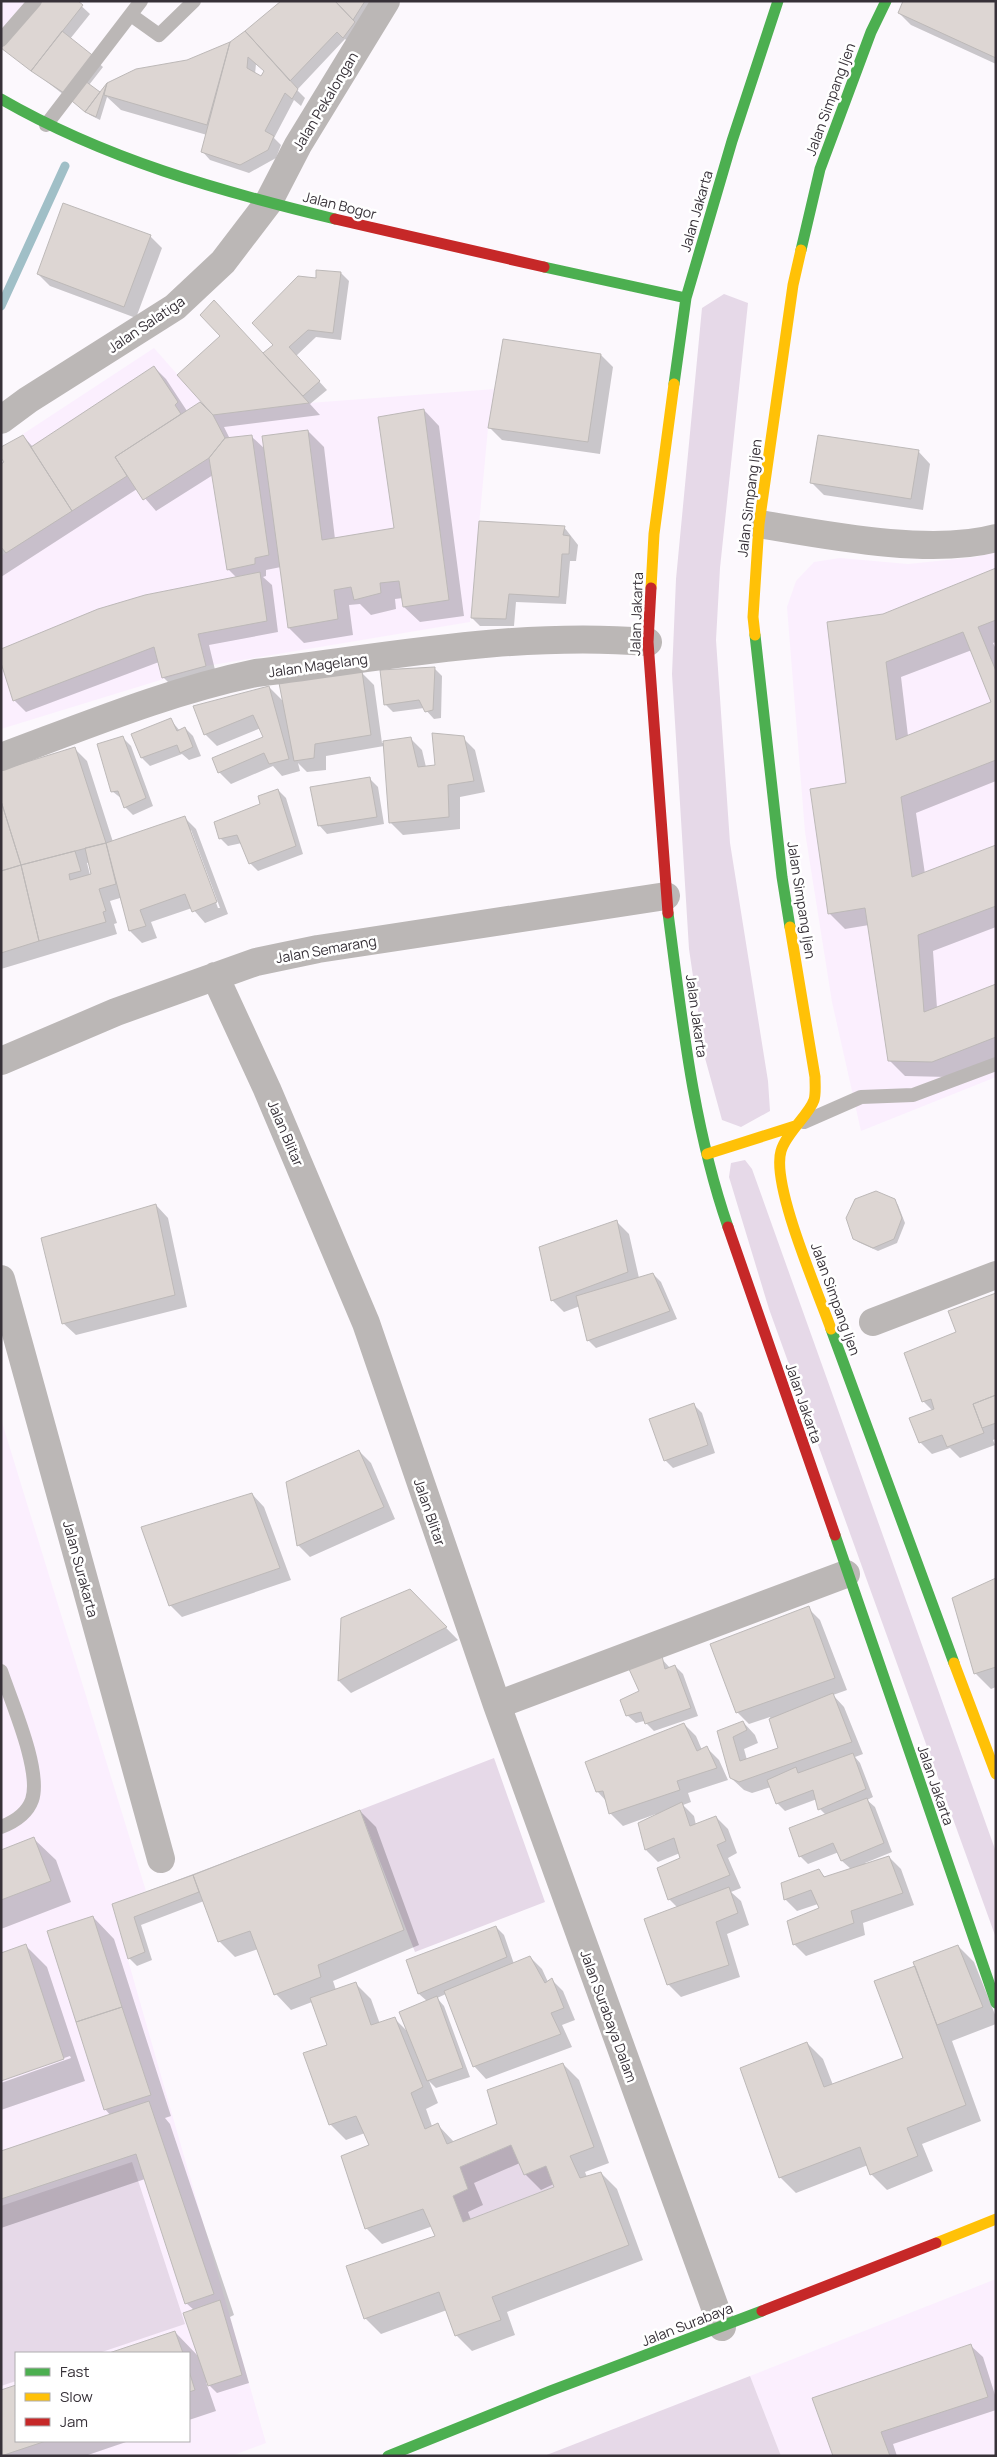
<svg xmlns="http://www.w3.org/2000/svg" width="997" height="2457" font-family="Manrope,sans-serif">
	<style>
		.built { fill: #fbeffe; fill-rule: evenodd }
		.green { fill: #e6d9e8 }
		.shadow { fill: #0003; fill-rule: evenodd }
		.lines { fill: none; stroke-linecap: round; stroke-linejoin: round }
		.stream { stroke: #a0bfc7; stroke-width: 9 }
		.building { fill: #ddd6d3; stroke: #bdb9b8; fill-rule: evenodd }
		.lane { stroke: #bbb7b6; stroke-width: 14 }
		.street { stroke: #bbb7b6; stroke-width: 28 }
		.fast { stroke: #4caf50; stroke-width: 11 }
		.slow { stroke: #ffc107; stroke-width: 11 }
		.jam { stroke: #c62828; stroke-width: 11 }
		.labels { text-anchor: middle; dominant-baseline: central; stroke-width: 5; stroke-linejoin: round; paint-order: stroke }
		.street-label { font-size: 14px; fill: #373138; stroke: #fff }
	</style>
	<rect width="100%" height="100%" fill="#fcf8fd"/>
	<!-- built -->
	<path class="built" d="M1,1H29L1,30Z
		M154,348L213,415L309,403L495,389L488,428L470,622L206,666L1,729V556L71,510L23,434Z
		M996,551V1077L861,1131L832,1002L805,832L787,607L796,581L814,562L840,558L908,564L976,557Z
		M1,1419L146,1891L112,1904L266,2443L231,2456H1ZM16,2353H189V2441H16Z
		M996,2279V2456H781L750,2376Z"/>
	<!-- green -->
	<path class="green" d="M724,294L748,303L720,568L716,640L730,843L768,1081L770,1111L741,1127L722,1120L705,1058L689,949L672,674L676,579L702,308Z
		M745,1160L752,1169L996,1852V1938L769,1309L729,1177L731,1163Z
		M494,1758L545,1902L415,1952L360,1810Z
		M511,2145L524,2175L546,2166L554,2187L463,2222L453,2196L468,2189L460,2167Z
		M132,2162L185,2324L99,2353H16V2381L1,2386V2206Z
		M750,2376L781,2456H544Z"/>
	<!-- shadow -->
	<path class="shadow" d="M76,1L90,14L70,39L103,67L89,85L100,94L107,85L187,62L231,43L282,1H380L352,45L345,39L297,90L305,98L301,106L294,100L274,138L281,145L276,158L249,173L210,160L202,151L207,135L121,110L107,97L100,120L90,115L3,48ZM256,64L266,71L262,78L255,74Z
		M996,1V64L911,25L899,13Z
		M150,236L162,248L136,318L50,286L38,274Z
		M317,271L341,273L349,281L341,340L316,337L296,356L327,390L310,404L320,415L224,427L230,439L251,436L265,449L308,431L324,447L335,539L395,529L424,410L439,426L464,616L420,622L404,607L403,598L395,599L396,609L371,615L360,604L349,605L353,635L304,643L289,628L281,567L266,570V576L263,577L272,585L278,632L209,645L217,678L175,689L163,677L159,662L26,712L14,700L237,578L228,569L213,475L156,511L137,489L1,577V465L6,462L23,436L33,447L154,367L166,379L187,411H207L275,345L317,279Z
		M504,341L601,355L613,367L600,454L502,440L490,428Z
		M918,451L930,464L923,510L824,495L812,483Z
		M564,527L578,545L576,561H570L566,604L516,602L514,626H480L472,618Z
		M996,570V642L993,643L996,649V781L916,813L925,874L996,846V927L933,951L937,1008L996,986V1059L948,1077L905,1076L889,1060L869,925L845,929L829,913L847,785L884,615ZM972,650L992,702L908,736L901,677Z
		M434,668L442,676L441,718L434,719L424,708L393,712L385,704Z
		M362,673L374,685L382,743L410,738L422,750L426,767H436L463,738L475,750L485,792L460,797V829L403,835L391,823L384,746L326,756V770L307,772L298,763L300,771L282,776L273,766L231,784L219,772L265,738L261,728L217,746L205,734L269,687L283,701Z
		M170,719L180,731L185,728L193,736L201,756L189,760L182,754L150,766L142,758L133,735Z
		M123,738L131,746L153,806L133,815L125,807L122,799L112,791Z
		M75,749L87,761L113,842L184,817L196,829L228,914L205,923L192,908L151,922L157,938L142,943L130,931L120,898L110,901L117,923L114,924L117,934L1,969V771ZM189,830H191L220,908H218ZM90,862L93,875H90L87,863Z
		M370,779L378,787L384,824L327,834L319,825Z
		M278,790L286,798L303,854L258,871L250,863L242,843L228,846L220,838Z
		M894,1200L898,1205L905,1223L897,1243L878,1251L858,1242L854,1238Z
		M156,1205L168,1218L187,1307L76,1335L63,1323Z
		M617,1222L629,1234L639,1278L653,1274L661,1282L677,1319L596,1348L588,1340L580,1306L564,1312L552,1300Z
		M996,1295V1439L993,1440L995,1445L960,1458L950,1448L932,1454L920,1442L933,1411L923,1401L958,1332Z
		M694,1405L702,1413L715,1453L673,1468L665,1460Z
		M359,1451L371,1463L395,1519L310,1557L298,1545Z
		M252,1494L264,1507L291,1580L182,1617L170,1605Z
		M996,1580V1687L991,1689L975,1673Z
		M410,1591L458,1640L351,1693L339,1681L342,1619Z
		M808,1608L820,1620L847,1690L833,1695L844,1707L863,1754L855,1757L860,1763L873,1797L867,1800L875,1807L892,1852L865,1863L866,1864L889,1857L901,1869L914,1905L863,1923L865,1935L806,1956L794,1944L820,1909L818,1904L797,1911L785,1899L819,1871L825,1877L851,1869L842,1861L839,1852L808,1864L800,1856L826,1815L820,1809L817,1799L785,1811L777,1803L771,1787L752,1793L744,1790L731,1778L718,1731L743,1722L755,1735L758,1743L744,1749L747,1760L780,1749L770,1717L749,1724L737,1712Z
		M661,1658L670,1668L675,1666L683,1674L698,1716L654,1731L644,1721L636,1723L627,1715Z
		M684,1724L696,1736L702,1750L707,1748L719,1760L728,1780L688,1793L691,1802L683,1805L694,1816L696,1825L716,1817L728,1829L737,1853L728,1858L741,1888L731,1892L741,1901L749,1925L727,1934L740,1977L681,1997L669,1985L646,1920L678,1908L669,1899L681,1859L680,1853L658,1862L646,1850L640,1824L656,1816V1814L623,1826L611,1814L607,1802L597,1791Z
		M360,1811L376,1827L419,1945L333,1981L336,1990L355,1983L371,1999L380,2024L395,2019L408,2032L427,2001L419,1994L407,1960L496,1927L504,1935L514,1964L530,1957L542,1969L548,1982L552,1980L563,1991L575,2020L562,2025L572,2047L486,2079L474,2066L446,1994L437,1998L444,2006L470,2077L436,2088L429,2081L438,2103L426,2109L432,2126L437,2124L454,2142L499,2124L563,2064L579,2080L609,2163L585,2172L587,2177L601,2173L617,2189L643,2260L507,2312L515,2335L472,2351L456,2335L447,2310L381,2334L365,2318L437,2236L433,2226L382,2244L366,2228L371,2146L365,2133L346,2140L330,2124L329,2045L312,2002L291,2010L276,1994L258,1949L235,1957L219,1941L204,1901L141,1925L152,1960L137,1966L129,1958L114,1904ZM520,2163L525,2174L541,2190L554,2184L556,2187L471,2220L468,2212L483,2205L474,2183Z
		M34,1839L56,1860L71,1902L1,1929V1851Z
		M93,1917L114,1939L171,2116L165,2118L170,2124L234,2315L230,2317L249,2383L217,2393L206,2382L216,2411L189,2420V2353H113L175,2332L199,2357L194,2310L186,2303L145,2179L1,2228V2153L111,2116L105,2109Z
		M26,1946L47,1967L85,2081L1,2110V2083L71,2058L70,2056L1,2080Z
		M958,1946L974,1962L996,2017V2024L952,2041L981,2121L922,2144L933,2171L887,2190L871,2174L868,2165L796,2193L781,2178L741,2069L807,2043L823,2059L833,2085L904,2059L917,1967Z
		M970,2345L983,2357L996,2398V2410L893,2444L897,2456H834Z
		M16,2386V2441H129L85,2456H1V2391Z"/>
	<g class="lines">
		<!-- stream -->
		<path class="stream" d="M1,306L65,166"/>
	</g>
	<!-- building -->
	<path class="building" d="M42,1H78L83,5L31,71L1,48Z
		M281,1H335L355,22L343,38L337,32L290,81L245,31Z
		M335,1H365L353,20Z
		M903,1H996V58L898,13Z
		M62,31L96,58L67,95L31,71Z
		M245,31L298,89L292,99L285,93L265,131L274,136L268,150L240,165L201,152L230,42ZM248,57L264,71L261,76L247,68Z
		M230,42L207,125L104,95L107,83L136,69L187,60Z
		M81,78L100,92L85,112L66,96Z
		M107,83L96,117L85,112L100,92Z
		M63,203L151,235L124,307L37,274Z
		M316,270L341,272L333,333L308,330L289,347L320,381L303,396L263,353L273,345L252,323L298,276L316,278Z
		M214,300L263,353L309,403L213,415L177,375L220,336L200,315Z
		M503,339L601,354L588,442L488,428Z
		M154,366L178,402L175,405L181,414L115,457L127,476L72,511L31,447Z
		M200,402L213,415L225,438L209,458L143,500L115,457Z
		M424,409L449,600L403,607L399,581L380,583L381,593L354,600L351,587L334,590L338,619L288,628L262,436L308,430L322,540L394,528L378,417Z
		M23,435L72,511L6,553L1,547V464L4,462L1,458V447Z
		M252,435L269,555L255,558V564L227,570L209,458L225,438Z
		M818,435L919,450L911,499L810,483Z
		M479,521L565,526L563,535L570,536L569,554H562L559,597L509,594L506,619L471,618Z
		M996,568V620L978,627L996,671V760L901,797L912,877L996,845V906L918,935L924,1012L996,984V1037L932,1062L888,1061L865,908L828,914L810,789L846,783L827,622L883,614ZM963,632L991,702L896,740L886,662Z
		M260,572L267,621L198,634L206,666L162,678L154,647L13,701L1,663V649L98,609L145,595Z
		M435,667L433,710L425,712L419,700L384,705L380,670Z
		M362,671L371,735L315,744L314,758L294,761L279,683Z
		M269,686L289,759L269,764L264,753L218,773L212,758L263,737L253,715L204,735L193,706Z
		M171,718L177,731L185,727L193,747L180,753L177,745L141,758L131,734Z
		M432,733L464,736L474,781L448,785L449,817L389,823L383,741L411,737L418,767L435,765Z
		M123,736L146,798L124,808L118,791L111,792L97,744Z
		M75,747L106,843L21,865L1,801V770Z
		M370,777L377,817L318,826L310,787Z
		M278,789L296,846L249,864L237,835L219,839L214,822L260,804L258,796Z
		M1,801L21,865L1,871Z
		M185,816L217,902L192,912L185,894L140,910L146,926L129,931L106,843Z
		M106,843L116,884L99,889L106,911L103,912L106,922L39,941L21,865L75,851L81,871L69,874L70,880L91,874L85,848Z
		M21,865L39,941L1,953V871Z
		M876,1191L895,1199L902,1218L894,1239L873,1248L853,1239L846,1218L855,1199Z
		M156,1204L175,1295L62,1324L41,1238Z
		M617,1220L628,1272L551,1301L539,1247Z
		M653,1273L670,1311L587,1341L576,1296Z
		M996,1293V1395L973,1404L984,1433L947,1447L942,1435L919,1443L909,1418L934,1409L931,1399L922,1402L904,1353L956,1332L948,1311Z
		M996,1395V1423L982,1428L973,1404Z
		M694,1403L708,1445L664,1461L649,1419Z
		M359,1450L384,1507L297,1546L286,1482Z
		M252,1493L280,1568L169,1606L141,1527Z
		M996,1578V1667L974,1674L952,1598Z
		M410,1589L447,1627L338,1681L341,1618Z
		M809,1606L835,1678L736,1713L710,1644Z
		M662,1656L665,1669L675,1665L691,1708L645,1724L641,1712L626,1716L620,1700L639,1691L629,1669Z
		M833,1693L852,1742L739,1782L730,1778L717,1731L743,1721L747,1730L733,1737L740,1761L778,1748L769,1719Z
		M684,1723L697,1751L707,1746L717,1768L677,1781L680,1790L609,1814L603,1791L596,1792L585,1762Z
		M853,1753L866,1789L818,1810L813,1790L776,1804L767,1780L796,1767L798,1773Z
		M867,1798L884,1843L841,1861L833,1843L799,1857L789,1828Z
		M682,1802L690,1826L716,1816L726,1841L717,1845L730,1875L668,1900L657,1868L680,1858L674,1838L645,1850L638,1823Z
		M360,1810L404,1930L318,1965L321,1977L274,1995L250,1931L218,1942L193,1875Z
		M34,1837L51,1881L1,1900V1850Z
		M889,1856L903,1893L851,1911L854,1923L793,1945L787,1921L819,1908L811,1890L784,1900L781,1883L819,1869L824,1877Z
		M193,1875L199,1892L134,1917L145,1952L128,1959L112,1904Z
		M729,1887L738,1913L716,1922L729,1965L667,1985L644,1919Z
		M93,1916L122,2007L76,2022L47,1931Z
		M496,1926L507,1957L418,1994L406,1960Z
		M26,1944L64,2059L1,2081V1953Z
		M958,1945L983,2007L937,2025L913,1962Z
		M530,1956L545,1983L552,1978L564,2008L551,2013L561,2034L473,2067L444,1991Z
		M915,1966L966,2105L907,2128L918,2156L870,2175L860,2147L779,2178L740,2068L807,2042L824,2087L903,2058L874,1981Z
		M356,1982L371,2025L395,2017L423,2087L411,2093L425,2129L438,2123L447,2144L497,2124L487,2090L563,2063L594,2147L570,2156L580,2178L601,2172L629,2245L492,2297L501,2320L455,2336L439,2292L364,2319L346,2266L435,2236L423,2209L365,2229L341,2156L369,2145L356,2116L329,2125L303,2053L327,2045L310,1998ZM511,2145L524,2175L546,2166L554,2187L463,2222L453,2196L468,2189L460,2167Z
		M437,1996L463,2068L427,2081L399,2012Z
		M122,2007L151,2095L104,2110L76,2022Z
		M149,2101L214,2294L185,2304L136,2154L1,2199V2151Z
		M220,2300L242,2375L208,2386L183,2313Z
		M175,2331L183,2353H109Z
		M971,2344L988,2397L881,2432L890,2456H833L812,2398Z
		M189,2371L195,2390L189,2392Z
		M16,2385V2441H46L1,2456V2390Z"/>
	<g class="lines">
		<!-- lane -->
		<path class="lane" d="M131,15L159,35L194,1
			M1,40L35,1
			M46,125L141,1
			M804,1122L861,1097L913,1095L996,1064
			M1,1671C11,1701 42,1771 32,1800C27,1814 14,1822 1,1827"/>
		<!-- street -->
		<path class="street" d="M1,420L28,400L175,307L223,262L268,203L298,145L386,1
			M759,524C825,535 931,556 996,538
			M1,757C85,726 169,691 256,673C386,657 517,631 648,642
			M215,976L267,1089L366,1323L497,1705L846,1574
			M1,1061L116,1012L256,962L318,949L666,896
			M1,1279L161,1859
			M873,1322L996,1275
			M497,1705L722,2327"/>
		<!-- fast -->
		<path class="fast" d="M1,99C105,159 219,191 335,219
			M801,250L820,169L871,32L886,1
			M544,267L686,298
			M674,384L686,298L732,141L778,1
			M755,635L782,877L790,927
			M668,913C682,1019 693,1126 728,1227
			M831,1329L954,1663
			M835,1535L996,2003
			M388,2456L550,2391L762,2311"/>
		<!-- slow -->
		<path class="slow" d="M651,588L654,534L674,384
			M755,635L753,617L759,524L793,285L801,250
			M790,927L815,1077C815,1084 816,1094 814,1100C809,1115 786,1133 781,1151C771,1185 818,1292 831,1329
			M707,1154L795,1126
			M954,1663L996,1774
			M936,2243L996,2219"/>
		<!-- jam -->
		<path class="jam" d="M335,219L544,267
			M651,588L648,642L668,913
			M728,1227L835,1535
			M762,2311L936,2243"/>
	</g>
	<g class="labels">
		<!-- street labels -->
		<g class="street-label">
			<text transform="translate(830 99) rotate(-70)">Jalan Simpang Ijen</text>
			<text transform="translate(325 101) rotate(-59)">Jalan Pekalongan</text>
			<text transform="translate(340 205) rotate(14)">Jalan Bogor</text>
			<text transform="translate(696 211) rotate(-74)">Jalan Jakarta</text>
			<text transform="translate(146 324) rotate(-34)">Jalan Salatiga</text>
			<text transform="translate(749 498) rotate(-83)">Jalan Simpang Ijen</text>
			<text transform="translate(636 614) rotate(-88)">Jalan Jakarta</text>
			<text transform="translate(318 665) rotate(-8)">Jalan Magelang</text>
			<text transform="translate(802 900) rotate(81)">Jalan Simpang Ijen</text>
			<text transform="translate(326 949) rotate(-10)">Jalan Semarang</text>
			<text transform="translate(697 1016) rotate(82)">Jalan Jakarta</text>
			<text transform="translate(286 1133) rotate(67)">Jalan Blitar</text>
			<text transform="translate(836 1299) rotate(70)">Jalan Simpang Ijen</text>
			<text transform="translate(804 1403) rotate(71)">Jalan Jakarta</text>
			<text transform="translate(430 1512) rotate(71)">Jalan Blitar</text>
			<text transform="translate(81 1569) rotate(75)">Jalan Surakarta</text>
			<text transform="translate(936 1785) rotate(71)">Jalan Jakarta</text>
			<text transform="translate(609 2016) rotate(70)">Jalan Surabaya Dalam</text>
			<text transform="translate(687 2324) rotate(-21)">Jalan Surabaya</text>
		</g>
	</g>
	<!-- border -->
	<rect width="997" height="2457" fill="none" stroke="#373138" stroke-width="5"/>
	<!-- legend -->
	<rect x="15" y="2352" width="175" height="90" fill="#ffffff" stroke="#afadaf"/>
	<rect x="25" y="2368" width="25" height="8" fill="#4caf50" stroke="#afadaf"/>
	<text x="60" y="2377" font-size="15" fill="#373138">Fast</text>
	<rect x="25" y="2393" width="25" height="8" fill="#ffc107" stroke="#afadaf"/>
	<text x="60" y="2402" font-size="15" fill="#373138">Slow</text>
	<rect x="25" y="2418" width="25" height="8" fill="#c62828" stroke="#afadaf"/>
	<text x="60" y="2427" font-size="15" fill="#373138">Jam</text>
</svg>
